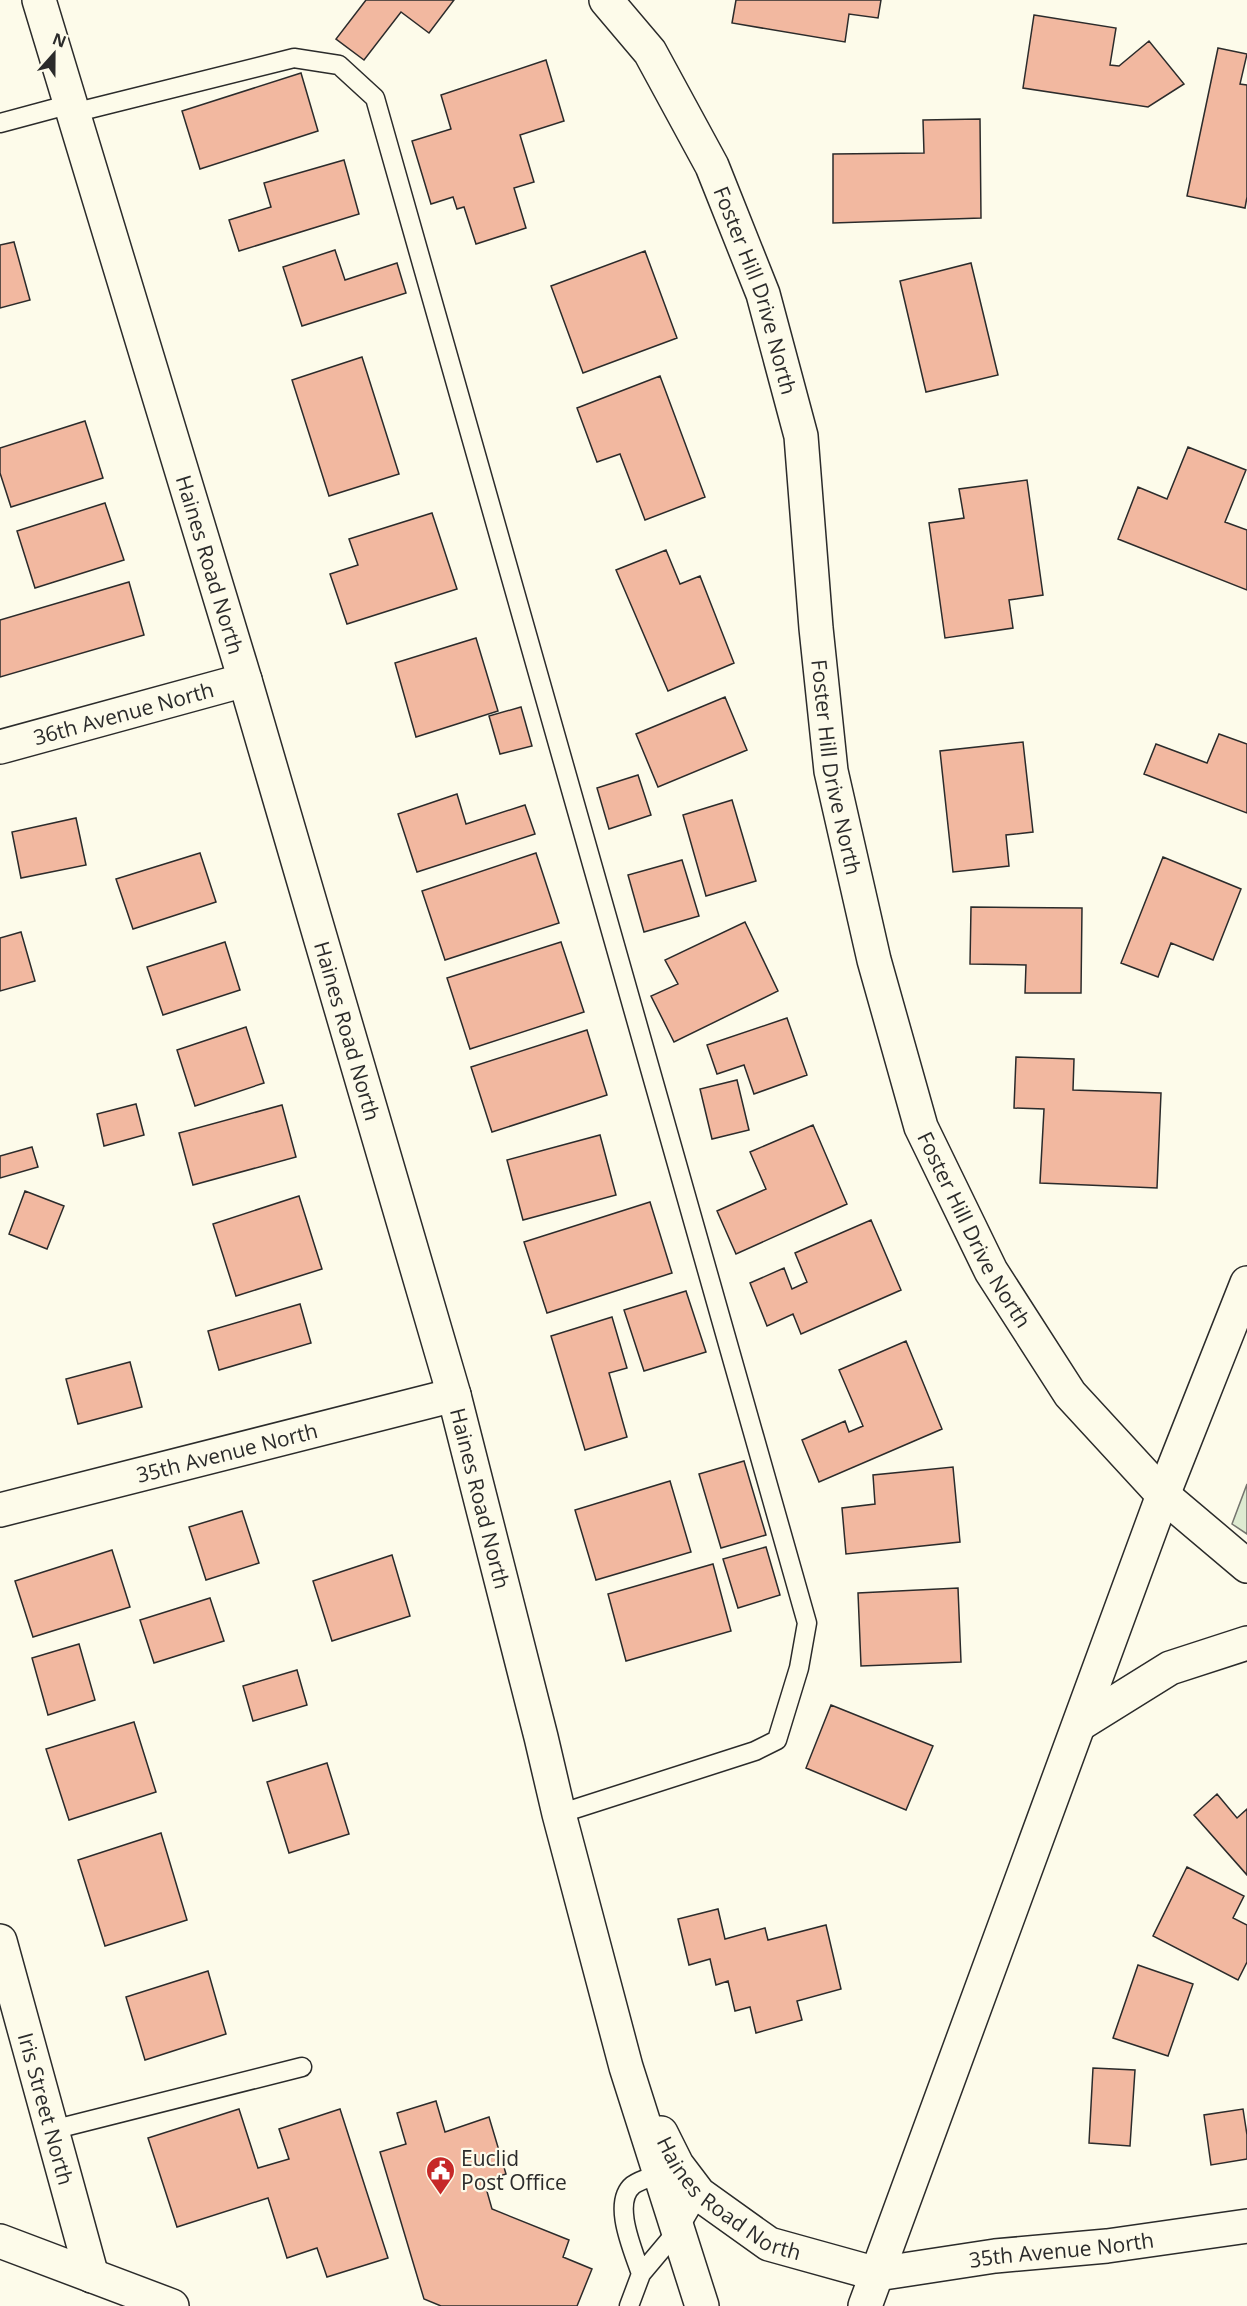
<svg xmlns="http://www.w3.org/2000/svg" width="1247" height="2306" font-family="'Open Sans',sans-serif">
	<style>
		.green { fill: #deebd1; stroke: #74746e; stroke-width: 1.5 }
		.building { fill: #f2b8a0; stroke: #2b2b2b; stroke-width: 1.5 }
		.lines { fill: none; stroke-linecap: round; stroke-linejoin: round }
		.service-casing { stroke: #2b2b2b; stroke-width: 21 }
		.minor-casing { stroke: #2b2b2b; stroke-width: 36 }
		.tertiary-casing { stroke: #2b2b2b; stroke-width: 36 }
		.secondary-casing { stroke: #2b2b2b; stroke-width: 36 }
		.service { stroke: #fdfbea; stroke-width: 18 }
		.minor { stroke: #fdfbea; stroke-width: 33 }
		.tertiary { stroke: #fdfbea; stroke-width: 33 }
		.secondary { stroke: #fdfbea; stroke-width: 33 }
		.labels { text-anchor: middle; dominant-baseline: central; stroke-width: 4.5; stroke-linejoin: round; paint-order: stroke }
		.street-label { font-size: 21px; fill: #2b2b2b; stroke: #fdfbea }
		.poi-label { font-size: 21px; fill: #2b2b2b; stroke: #fdfbea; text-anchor: start }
	</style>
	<rect width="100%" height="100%" fill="#fdfbea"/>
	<!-- green -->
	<path class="green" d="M1247,1484V1534L1232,1524Z"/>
	<!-- building -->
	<path class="building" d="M366,0H454L429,33L401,12L364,60L336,39Z
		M736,0H881L878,18L849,14L845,42L732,23Z
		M1034,15L1116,28L1110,65L1119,66L1149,41L1184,84L1148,107L1023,88Z
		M1218,48L1247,54L1240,84L1247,85V197L1245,208L1187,196Z
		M546,60L564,121L520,135L534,182L514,188L526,228L476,244L464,207L457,209L453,197L431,204L412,141L451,129L441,95Z
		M301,73L318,131L200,169L182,111Z
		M980,119L981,218L833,223V154L924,153L923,120Z
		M344,160L359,214L239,251L229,220L271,207L264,183Z
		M14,242L30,300L0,308V245Z
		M335,250L345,280L397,263L406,293L302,326L283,267Z
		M645,251L677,338L583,373L551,286Z
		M971,263L998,375L926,392L900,281Z
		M362,357L399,474L329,496L292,380Z
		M660,376L705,497L645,520L620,454L597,462L577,408Z
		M85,421L103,478L11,507L0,473V448Z
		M1188,447L1246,470L1225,522L1247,530V590L1118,539L1138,487L1167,499Z
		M1027,480L1043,595L1009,600L1013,628L945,638L929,523L964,518L959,489Z
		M105,503L124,560L35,588L17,531Z
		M432,513L457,589L347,624L330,574L358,565L349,539Z
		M666,550L680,584L700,576L734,663L668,691L616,570Z
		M129,582L144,635L0,677V620Z
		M476,638L498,711L416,737L395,663Z
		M725,697L747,750L658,787L636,734Z
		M521,707L532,746L500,754L489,716Z
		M1219,734L1247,744V813L1144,774L1156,744L1207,763Z
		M1023,742L1033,832L1006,835L1009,866L953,872L940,751Z
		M638,775L651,815L609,829L597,788Z
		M457,794L466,824L525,805L535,834L417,872L398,814Z
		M732,800L756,881L706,896L683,815Z
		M76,818L86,865L21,878L12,832Z
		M200,853L216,902L133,929L116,879Z
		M536,853L559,923L445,960L422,891Z
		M1163,857L1241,889L1213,960L1171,943L1158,977L1121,963Z
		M682,860L699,916L644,932L628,875Z
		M971,907L1082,908L1081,993H1025L1026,965L970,964Z
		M745,922L778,991L674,1042L651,996L678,984L665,960Z
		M21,932L35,981L0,991V938Z
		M225,942L240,990L163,1015L147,967Z
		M561,942L584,1012L470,1049L447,978Z
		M787,1018L807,1075L754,1094L744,1065L717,1074L707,1045Z
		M246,1027L264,1083L195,1106L177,1050Z
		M587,1030L607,1095L492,1132L471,1067Z
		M1016,1057L1074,1059L1073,1090L1161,1093L1157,1188L1040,1183L1044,1109L1014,1108Z
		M737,1080L749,1130L712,1139L700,1089Z
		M136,1104L144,1135L104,1146L97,1114Z
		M282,1105L296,1157L193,1185L179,1133Z
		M813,1125L847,1204L736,1254L717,1211L766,1189L750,1152Z
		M600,1135L616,1195L523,1220L507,1160Z
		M32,1147L38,1167L0,1178V1156Z
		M25,1191L64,1206L47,1249L9,1234Z
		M299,1196L322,1269L236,1296L213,1224Z
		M650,1202L672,1273L547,1313L524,1242Z
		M871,1220L901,1290L801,1334L793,1314L767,1326L750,1283L784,1268L792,1289L807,1282L795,1253Z
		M686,1291L706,1352L644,1371L624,1310Z
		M300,1304L311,1343L219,1370L208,1331Z
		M612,1317L627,1368L609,1373L627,1437L585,1450L551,1336Z
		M906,1341L942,1429L819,1482L802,1440L845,1421L849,1432L863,1426L839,1370Z
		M130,1362L142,1407L78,1424L66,1379Z
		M744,1461L766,1535L721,1548L699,1474Z
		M953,1467L960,1542L846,1554L842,1508L875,1504L873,1475Z
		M670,1481L691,1552L596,1580L575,1510Z
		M242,1511L259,1563L206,1580L189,1527Z
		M766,1547L780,1595L738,1608L723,1559Z
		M112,1550L130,1607L33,1637L15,1581Z
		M392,1555L410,1616L332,1641L313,1581Z
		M713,1564L731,1631L626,1661L608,1594Z
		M958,1588L961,1662L861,1666L858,1593Z
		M210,1598L224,1641L154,1663L140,1620Z
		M79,1644L95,1700L48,1715L32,1658Z
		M297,1670L307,1705L253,1721L243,1686Z
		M831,1705L933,1746L906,1810L806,1768Z
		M134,1722L156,1792L69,1820L46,1749Z
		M327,1763L349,1834L289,1853L267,1782Z
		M1217,1794L1237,1818L1247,1809V1875L1194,1815Z
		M161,1833L187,1920L105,1946L78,1860Z
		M1187,1867L1244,1896L1233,1918L1247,1925V1962L1238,1980L1153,1936Z
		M718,1909L725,1939L765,1928L768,1940L826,1925L841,1989L797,2001L802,2020L756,2033L750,2007L735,2011L728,1981L716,1985L710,1959L689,1965L678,1919Z
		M1138,1965L1193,1984L1168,2056L1113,2038Z
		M208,1971L226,2034L145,2060L126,1997Z
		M1093,2068L1135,2070L1130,2146L1089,2143Z
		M436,2101L445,2132L489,2117L506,2174L484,2181L492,2209L569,2240L563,2257L592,2269L577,2306H441L424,2299L380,2152L406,2144L397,2113Z
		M239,2109L258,2168L289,2159L279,2129L340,2109L388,2258L327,2277L317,2248L287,2258L268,2198L177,2227L148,2138Z
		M1243,2109L1247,2135V2159L1211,2165L1204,2115Z"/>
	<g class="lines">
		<defs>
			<path id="service" d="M73,113L294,58L339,65L375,98L807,1623L799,1668L777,1740L755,1751L559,1814
				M0,123L71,104
				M52,2130L302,2067
				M641,2274C634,2252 611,2203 633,2185C640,2180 651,2177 659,2174
				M629,2306L641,2274L678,2230L699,2194"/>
			<g id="minor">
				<path id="s1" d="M606,0L650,52L712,166L763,294L801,436L816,628L831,771L874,960L921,1127L991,1271L1070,1394L1163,1495L1247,1566"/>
				<path id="s2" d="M0,747L245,680"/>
				<path id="s3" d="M0,1510L454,1395"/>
				<path d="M1080,1724L1170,1668L1247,1643"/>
				<path id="s4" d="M0,1941L92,2276"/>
				<path id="s5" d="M877,2274L995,2256L1107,2246L1247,2226"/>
			</g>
			<g id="tertiary">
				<path id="s6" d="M39,0L245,680L454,1395L541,1737L559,1814L626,2067L702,2306"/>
				<path id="s7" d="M661,2133L677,2165L699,2194L769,2244L877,2274"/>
				<path d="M0,2241L172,2306"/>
			</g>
			<path id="secondary" d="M865,2306L1163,1495L1247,1283"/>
		</defs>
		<!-- service casing -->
		<use href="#service" class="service-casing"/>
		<!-- minor casing -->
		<use href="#minor" class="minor-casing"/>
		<!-- tertiary casing -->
		<use href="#tertiary" class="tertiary-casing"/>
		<!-- secondary casing -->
		<use href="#secondary" class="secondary-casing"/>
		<!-- service -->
		<use href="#service" class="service"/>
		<!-- minor -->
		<use href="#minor" class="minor"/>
		<!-- tertiary -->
		<use href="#tertiary" class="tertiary"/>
		<!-- secondary -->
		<use href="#secondary" class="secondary"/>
	</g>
	<!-- icons -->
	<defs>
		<symbol id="civic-pin" viewBox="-11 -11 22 30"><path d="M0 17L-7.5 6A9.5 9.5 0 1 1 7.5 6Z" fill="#c62828" stroke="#fdfbea"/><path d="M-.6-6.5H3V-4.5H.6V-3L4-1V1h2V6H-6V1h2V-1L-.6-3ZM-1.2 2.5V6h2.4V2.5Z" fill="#fff"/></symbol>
	</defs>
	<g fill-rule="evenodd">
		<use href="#civic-pin" x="424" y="2154" width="33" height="45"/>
	</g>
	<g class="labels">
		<!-- street labels -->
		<g class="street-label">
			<text stroke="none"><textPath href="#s1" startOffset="330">Foster Hill Drive North</textPath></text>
			<text stroke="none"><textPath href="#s6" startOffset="590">Haines Road North</textPath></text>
			<text stroke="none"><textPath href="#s2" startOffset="128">36th Avenue North</textPath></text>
			<text stroke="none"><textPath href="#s1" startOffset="816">Foster Hill Drive North</textPath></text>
			<text stroke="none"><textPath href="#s6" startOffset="1076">Haines Road North</textPath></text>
			<text stroke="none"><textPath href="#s1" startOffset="1302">Foster Hill Drive North</textPath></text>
			<text stroke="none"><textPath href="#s3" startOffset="234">35th Avenue North</textPath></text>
			<text stroke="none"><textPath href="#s6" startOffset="1562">Haines Road North</textPath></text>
			<text stroke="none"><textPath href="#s4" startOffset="174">Iris Street North</textPath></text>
			<text stroke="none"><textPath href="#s7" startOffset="98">Haines Road North</textPath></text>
			<text stroke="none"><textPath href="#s5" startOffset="186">35th Avenue North</textPath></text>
		</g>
		<!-- poi labels -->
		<g class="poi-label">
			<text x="461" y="2158">Euclid<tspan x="461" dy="24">Post Office</tspan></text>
		</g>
	</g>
	<!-- north arrow -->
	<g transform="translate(54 54) rotate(21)" stroke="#fdfbea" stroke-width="4.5" paint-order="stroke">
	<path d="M0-4.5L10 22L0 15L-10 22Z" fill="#2b2b2b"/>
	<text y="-9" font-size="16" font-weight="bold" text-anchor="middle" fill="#2b2b2b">N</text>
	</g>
</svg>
